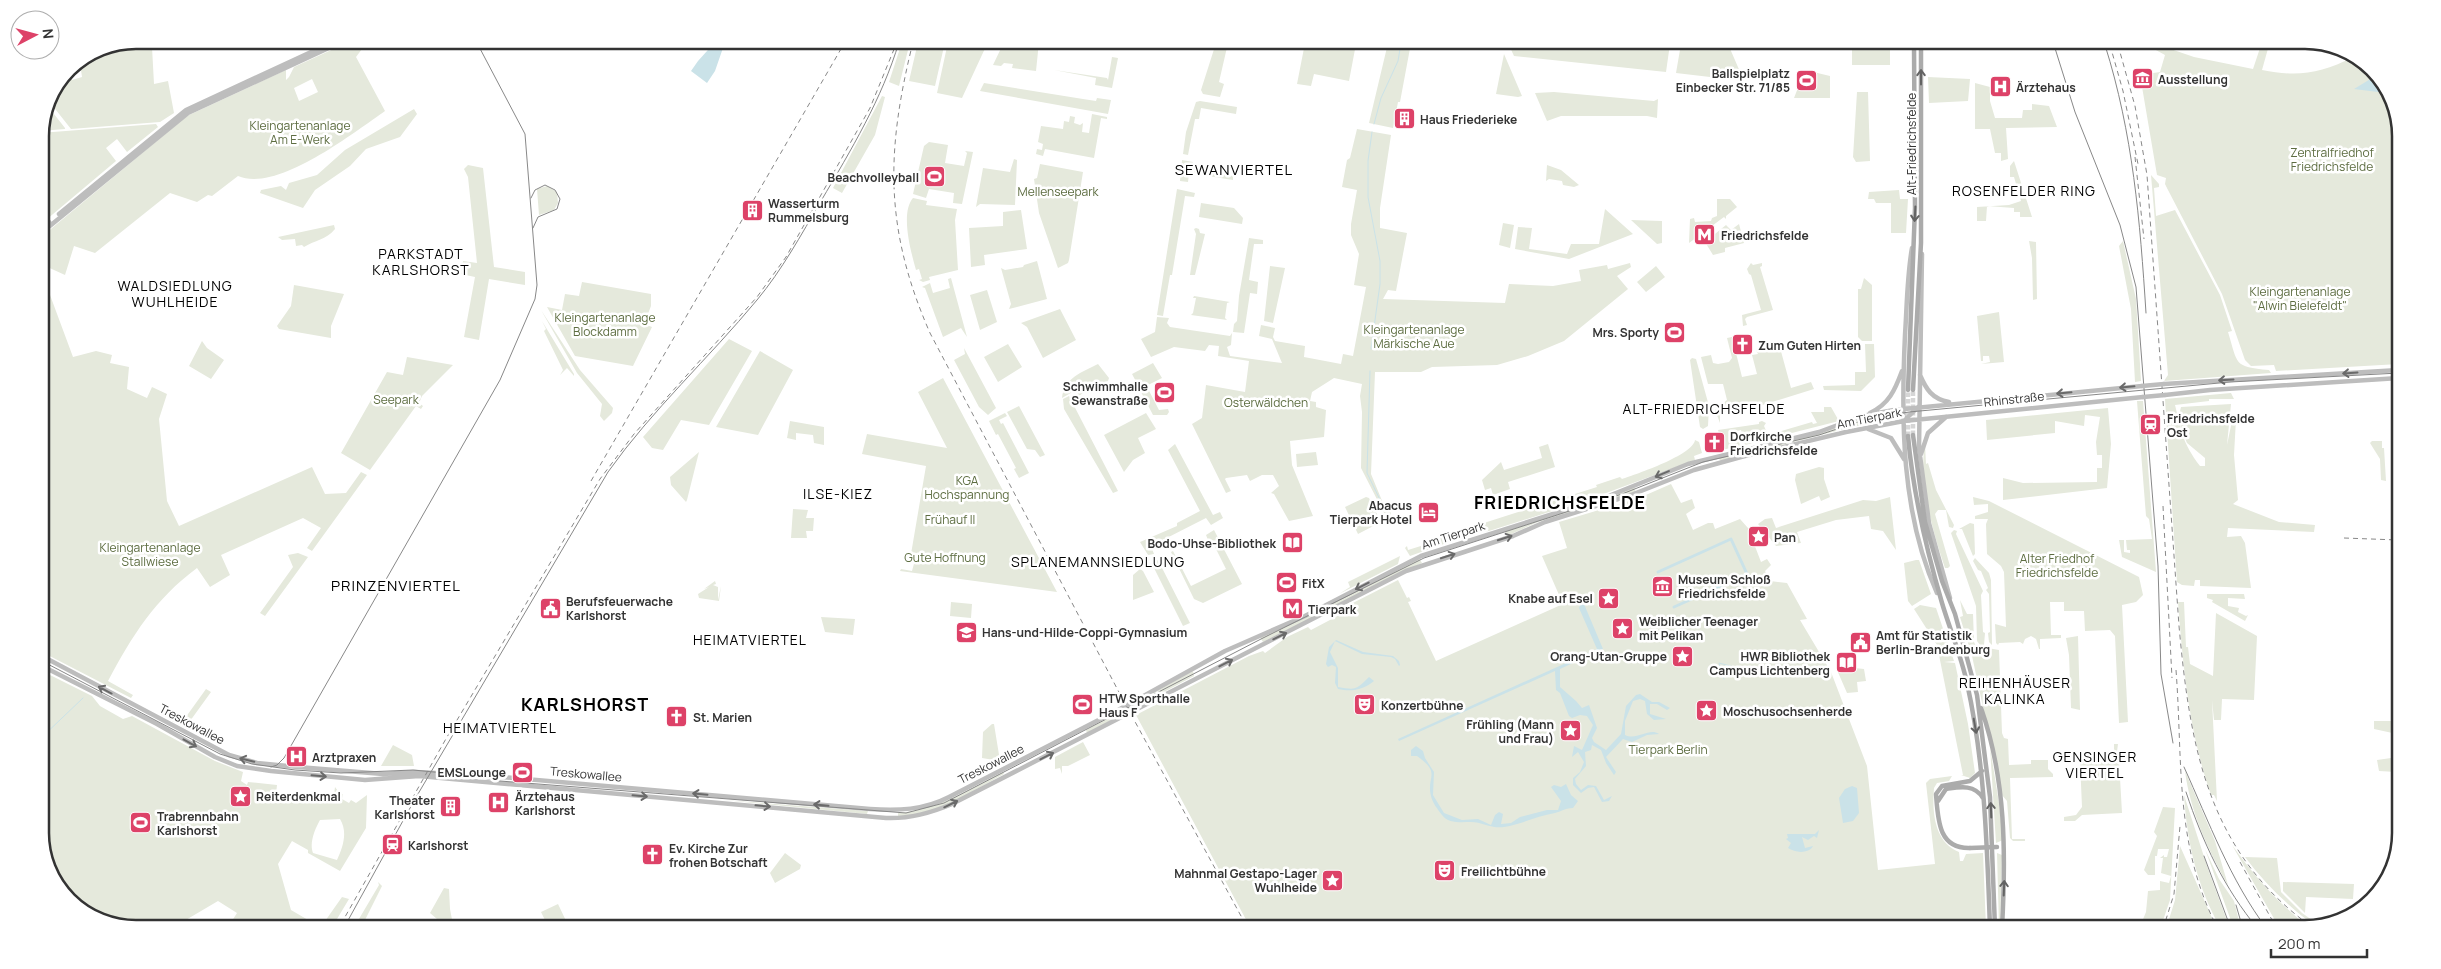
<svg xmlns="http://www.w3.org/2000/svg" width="2441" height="969" font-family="Manrope,sans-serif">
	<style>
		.green { fill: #e5e9dc; fill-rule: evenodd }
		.water { fill: #cae2e8 }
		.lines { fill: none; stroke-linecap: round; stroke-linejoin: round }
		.stream { stroke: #cae2e8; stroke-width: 1 }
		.canal { stroke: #cae2e8; stroke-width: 3 }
		.primary-tunnel { stroke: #d6d6d6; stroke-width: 4.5; stroke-dasharray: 4.5 2; stroke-linecap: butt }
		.secondary { stroke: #bdbdbd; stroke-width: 4.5 }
		.primary { stroke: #ababab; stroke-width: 4.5 }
		.tram { stroke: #888; stroke-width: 1 }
		.rail { stroke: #888; stroke-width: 1; stroke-dasharray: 5 4; stroke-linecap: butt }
		.secondary-bridge { stroke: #bdbdbd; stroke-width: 4.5 }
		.primary-bridge { stroke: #ababab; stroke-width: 4.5 }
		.oneway { stroke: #636363 }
		.oneway2 { stroke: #6a6a6a }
		.labels { text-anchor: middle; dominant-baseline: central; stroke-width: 5; stroke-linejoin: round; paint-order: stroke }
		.poi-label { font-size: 12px; font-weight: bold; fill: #333; stroke: #fff; text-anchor: start }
		.park-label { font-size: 12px; fill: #5d6d41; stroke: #fff }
		.street-label { font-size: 12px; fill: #333; stroke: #fff }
		.neighbourhood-label { font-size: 14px; letter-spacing: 1px; fill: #000; stroke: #fff }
		.quarter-label { font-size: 15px; letter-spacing: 1px; fill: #000; stroke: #fff }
		.district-label { font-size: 18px; font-weight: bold; letter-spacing: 1px; fill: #000; stroke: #fff }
		.rim { fill: none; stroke: #333; stroke-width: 2.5 }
	</style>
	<rect width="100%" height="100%" fill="#fff"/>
	<!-- green -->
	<path class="green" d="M136,40H161L162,46L152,47L154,84L168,81L174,113L160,122L71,129L52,105L68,68L71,66L72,80L82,77L80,63L74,64L93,52L101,51V47L119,43L120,50L134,49L133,43H120Z
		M351,41H368L356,57L385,111C353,133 277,193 238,176L212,196L208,195L197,202L170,193L95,253L74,246L65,275L43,265L40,256V238L187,116L286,70V80L289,77L294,67ZM312,79L318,92L299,101L294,88Z
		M902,42H910L899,86L889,82Z
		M918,42H945L935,86L909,81Z
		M948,42H988L962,98L937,93Z
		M1004,42H1039L1036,71L1012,68L1013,64L1004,63L1001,66L993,65Z
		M1216,43H1228L1219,82L1224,84L1220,97L1203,94L1201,90Z
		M1305,43H1366V46L1356,44L1349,81L1314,74L1311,86L1297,84Z
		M1388,43H1411L1400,102H1398L1393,128L1369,123Z
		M1508,43L1670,44L1666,72L1514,56Z
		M1681,44H1728L1744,81L1676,73Z
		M1852,44H1878V47H1890V65H1852Z
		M2150,45H2159L2194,57L2253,69L2261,45H2269L2262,70C2297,77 2320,74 2353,57L2381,77L2401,129L2399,364L2276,371L2274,365L2251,366L2245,360L2222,294L2168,190L2165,184L2166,178L2157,175L2140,75L2160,72L2165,55L2154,49Z
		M1504,54L1522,96L1518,97L1496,94Z
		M1112,57L1118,58L1112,88L1095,85L1096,78L1054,70L1107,78L1108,80Z
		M1805,70L1830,76V98H1794Z
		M1928,77L1970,79L1968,101L1929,103Z
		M984,83L1083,99L1096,101L1097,98L1111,100L1108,114L980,91Z
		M1975,83L1990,87V101L1995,118H2022L2023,110H2032V104L2049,106L2057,127L2006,128L2008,159L2001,161V153H1995L1990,129H1975Z
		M1554,92L1654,101L1658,99L1657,118L1647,116H1561L1547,121L1535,93Z
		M1857,92H1868L1870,161L1856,162L1853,157Z
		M882,96L885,97L875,135L842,193L833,188Z
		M1200,101L1237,107L1236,114L1201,108L1199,119H1195L1188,155L1183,154L1186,132L1196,102Z
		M50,109L65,128V129L40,131Z
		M414,109L417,114L400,137L366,149L350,166L315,190L303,208L260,193L261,190L281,186L286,190L289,183L317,175L345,150Z
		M1092,114L1107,117V119L1101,118L1094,158L1045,149L1043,156L1036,154L1037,149L1042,150L1043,144L1038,142L1041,126L1063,129L1064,121L1069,122L1070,116L1075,117L1074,123L1080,125L1083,123L1082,132L1089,133Z
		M156,124L158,127L127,152L117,139L106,148L116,161L40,225V133Z
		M1357,129L1391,135L1380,208V228L1407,233L1396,291L1388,290L1383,299L1505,303L1509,284L1553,286L1581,281L1579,270L1607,265L1608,269L1630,263L1631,267L1617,276L1628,289L1564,341L1528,356L1497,365L1432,367L1421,372H1375L1371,474L1385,508L1391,509V517L1385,515L1361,468L1362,412L1360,396L1362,384L1334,378L1312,392L1310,401L1316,402V407L1326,410L1324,437L1290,441L1292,465L1313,516L1289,521L1274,494L1271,493L1279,486L1273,475H1262L1250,481L1247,475L1226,478L1225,479L1231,491L1226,493L1192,424L1202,418L1206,385L1245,392L1249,361L1218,356L1219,346L1209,345L1205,351L1174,347L1151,357L1141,339L1155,332L1157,317L1169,318L1167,323L1170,327L1230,336L1232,333L1231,345L1227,347L1230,356L1282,363L1272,339L1259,336L1261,325L1275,328L1273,337L1275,341L1305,346L1304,357L1341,364L1343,354L1353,356L1366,287L1354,285L1359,254L1351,235V224L1357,190L1342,187L1347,160L1350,158Z
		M929,142L948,145L945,163L964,166L967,153L965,151L973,152L962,204L953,203L954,193L929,189L926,198L913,194L924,146Z
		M1014,159L1017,160L1015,205L980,204L976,207L983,168L1010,172Z
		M1182,160L1193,162V166L1226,172L1227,175L1233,176V180L1189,173L1188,182L1180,181Z
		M2014,161L2032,217H2020V212H2014V208L1987,206L1986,221H1977V207L2009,205L2021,201L2014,177H2010V166Z
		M1040,164L1083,172L1069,260L1068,263L1058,268L1039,213L1034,179L1037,178Z
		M468,165L483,168L494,267L525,272V285L489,279L479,340L464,337L475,277L461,274L463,261L477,263L468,177L464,169Z
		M1547,165L1561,170L1579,185L1574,187L1563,185L1562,181L1549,179L1546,181Z
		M2151,175L2159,184V187L2154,188L2156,216L2175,210L2220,295L2232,331L2228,332C2238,364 2233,367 2269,370L2271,373L2164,381L2168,375Z
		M547,186L557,192L558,203L554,210L539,215L537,189Z
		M1177,189L1195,193L1194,197L1185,196L1172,275H1170L1163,316L1157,315Z
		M1899,190L1900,199H1908L1906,233H1891V203H1876L1874,199H1868L1869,192Z
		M913,198L927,201L926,205L957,209L955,220L958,270L929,277L930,280L923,282L919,280L922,279L919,269L916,270C911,252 900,213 913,198Z
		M1717,199H1730L1737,207L1726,216V219L1724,217L1689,243L1690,219L1694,218L1695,222L1711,221L1712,218L1717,216Z
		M1201,203L1234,208L1243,218L1242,224L1199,217Z
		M1605,209L1633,234L1569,259L1515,249L1518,227L1532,228L1529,249L1567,254L1571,244H1599Z
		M1021,210L1027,249L984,255L985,265L971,267L969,228L1003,226V212Z
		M1631,220L1662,221V243L1657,244Z
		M1503,223L1514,225L1510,248L1499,245Z
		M1739,224L1744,243L1725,248V252L1713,255L1705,242L1726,225L1731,230Z
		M334,225L335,229C326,240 315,240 304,247L302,245L296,246L295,239L282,240L278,237Z
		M1196,228L1199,229L1200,233L1205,234L1195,275H1190L1196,234L1194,229Z
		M1249,238L1263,240V244H1254L1249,280L1258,282L1257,294L1250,293L1244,333L1233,332L1234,324L1237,321L1239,296Z
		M2029,241L2036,242L2037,299L2033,300L2032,258Z
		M2123,241L2136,299L2141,381L2135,382L2131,309L2119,246Z
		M1037,261L1047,299L1009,309L1011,304L1001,268L1005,270L1023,267L1024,265Z
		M1751,263L1753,265L1762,263V266L1760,267L1773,310L1747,317L1745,319L1747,325L1743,326L1742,315L1761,310L1751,275L1749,274L1747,269Z
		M1270,266L1285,268L1273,323L1264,321Z
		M1656,266L1665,277L1646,292L1637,282Z
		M40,268L73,357L96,351L112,355L110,363L129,367L127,389L147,398L152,387L167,394L159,419L167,501L179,526L312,467L325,494L346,493L361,472L367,475L312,551L307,548L321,528L303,518L221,555L230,575L210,587L197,568C155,599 132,636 108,681L133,695L131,698L40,651Z
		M951,278L967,337L961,328L943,337L925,288L922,287L930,283L933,293L950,288L948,279Z
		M1864,278L1872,285V341H1862L1858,337V289H1861Z
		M582,282L651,294V306L644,324L652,327L633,366L575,356L547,307L562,310L565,294L579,296Z
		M294,285L344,294L331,326V338L279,329L277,326L291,306Z
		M987,290L997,322L980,330L970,295Z
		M1194,296L1230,302L1227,303L1225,318L1227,320L1191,315L1193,313L1196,298H1193Z
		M1060,309L1076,340L1043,358L1027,327L1021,323Z
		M541,310L580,370L613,408L612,413L604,421L600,416L602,404L577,373Z
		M1999,312L2004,362L1981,364L1990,362L1989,356H1983V361H1981L1977,316Z
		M542,321L574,374V376L567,368L560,375L563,370L544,331L546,329Z
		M1732,337L1742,377L1757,374L1752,355L1758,354L1756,350L1779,344L1791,388L1811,382L1814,389L1759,406L1760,409H1757L1755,404L1720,413V423L1715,410L1727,400L1723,384H1708L1701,357L1711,355L1713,363L1718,364L1729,362L1732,358L1727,338Z
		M729,339L752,351L709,425L681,420L663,450L652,448L643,437Z
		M202,341L207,348L224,360L211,379L189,366Z
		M1008,344L1022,367L998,382L984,357Z
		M1865,344H1874L1875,377L1861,391L1824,390L1823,386L1855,385V372H1866Z
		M964,348L996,408L988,415L979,407L954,360L965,354Z
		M760,351L793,370L758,435L716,427Z
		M407,357L453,365L422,396L419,403L423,406L421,409L416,406L370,470L341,453L387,372L403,375Z
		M1692,358L1696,359L1709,406L1708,426L1703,429L1700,427L1690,360Z
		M1153,363L1162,378L1140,389L1132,374Z
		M1098,364L1109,378L1108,381L1091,387L1079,396L1076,390L1062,398C1064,378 1082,372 1098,364Z
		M943,378L1057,592L900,571L901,569L912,571L915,560L911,554L926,466L862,454L867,434L947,448L918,392Z
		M1147,387L1159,410L1168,409L1169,412L1167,415H1153L1140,390Z
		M2231,393L2234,399H2209V401L2175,405C2182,433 2182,442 2200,466H2205V458L2187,443C2182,431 2177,422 2181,407L2231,404L2227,445L2233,416L2236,419L2234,455L2238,500L2233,504L2279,522L2315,525L2314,532L2228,528L2227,537L2241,536L2245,543L2251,588L2200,586V580H2195L2194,586L2182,585L2177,582L2165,399Z
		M1069,396L1118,491L1113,493L1064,409L1063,399Z
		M2137,401H2143L2156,572L2122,557L2119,540H2124V552L2130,553V550H2127L2126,540L2152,539L2149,519L2146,516Z
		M1019,406L1045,455L1040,457L1035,450L1027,449L1007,412Z
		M1824,407H1831L1839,421L1745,445L1741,430L1733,432L1735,437L1738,436L1740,446L1712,452L1709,439L1712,451L1722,449L1719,447L1716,437H1720L1718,430L1759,424V422L1762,421L1766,423L1764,426L1768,435L1812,422L1813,424L1817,423L1811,412H1824Z
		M2108,408L2111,444L2107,488L2003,500V478L2023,483L2097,482V468H2102V455H2097L2096,442L2100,417L2085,415L2084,426L2055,421V433L1987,440L1986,420Z
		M1892,412L1893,419L1848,428L1720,461L1719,457L1824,432L1860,419Z
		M1005,413L1007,416L999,420L1001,424L1003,423L1029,473L1019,478L1014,469L1016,468L998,434L996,435L989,421Z
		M1146,413L1156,429L1138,438L1145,453L1133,460L1124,472L1104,435Z
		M790,421L824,427V445L814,443L813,435L796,433V440L787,438Z
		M1695,440L1699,442L1702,453L1694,456L1695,460L1590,499L1489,531L1464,535L1462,530L1597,487L1596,485L1620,477L1622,479C1637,474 1693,455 1695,440Z
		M2372,441H2382V448H2384L2386,481L2381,480L2380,459L2370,443Z
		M1175,444L1213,515L1220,512L1223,518L1211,525L1206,518L1151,546L1154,554L1148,555L1140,542L1177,526V523L1200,511L1168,450Z
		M1548,444L1555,467L1508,482L1510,489L1493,495L1491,488L1485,490L1482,480L1501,462L1504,470L1542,458L1539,447Z
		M1925,444L1926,464L1928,463L1936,490L1954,525L1953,528L1949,527L1946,510H1938L1935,514L1950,566L1948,568H1945C1933,532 1918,481 1925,444Z
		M699,452L687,500L686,502L671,485L670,477Z
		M1316,452L1318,465L1297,467L1296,454Z
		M1819,467L1824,468V479L1830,497L1821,501L1819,496L1801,504L1795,480L1796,474Z
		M1671,484L1681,503L1692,499L1695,508L1686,514L1693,530L1708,523H1713L1715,529L1740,519L1748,528L1761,562L1767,559L1771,565L1765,571L1770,581L1787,583L1807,619L1800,620L1831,672L1867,766L1878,870L1935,864L1926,783L1930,779L1952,776L1949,781L1937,783L1934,788C1932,812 1934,842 1959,852L1960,861H1963L1966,854L1983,853L1986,928L1250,927L1136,715L1249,656L1263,651L1265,653L1287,637L1308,627L1311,630L1347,611L1345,607L1398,580L1407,598L1409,597L1411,601L1408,602L1436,661L1563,604L1542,556L1567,548L1559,522L1639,498Z
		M1634,487L1636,492L1538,522L1509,535L1504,531Z
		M1366,497L1369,498L1381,522L1358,534L1345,507Z
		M1890,497L1896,550L1883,531L1871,529L1869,516L1836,520L1797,532L1801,543L1776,546L1758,524L1765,519L1772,518L1776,528L1863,500L1876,501Z
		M1973,497L1989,501L2139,577L2143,595L2136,602L2122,605L2128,722L2119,723L2115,636L2110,630L2085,631L2084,611H2064V602H2050L2051,635H2061V638L2040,639V649H2039L2036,639L2031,636L2025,639L2023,644L2020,642L1999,643L1998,645L1996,643L1995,624L2006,627L2004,572L2001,566L1987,554L1986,524L1988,519H1975V516L1988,512V504L1974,505Z
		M793,509L808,510L806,518H814L813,531H806L807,538H791Z
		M1970,523L1974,524L1975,554L1973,556L1962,529H1959Z
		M1214,530L1242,584L1203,603L1194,599L1171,552L1173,551L1191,586L1226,569L1211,539L1208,540L1206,535Z
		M1954,530L1957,531L1956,534L1983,591L1981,595L1983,632L1985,633L1984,645H1980L1977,641L1976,606L1951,533Z
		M1455,533V540L1410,556L1405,548L1407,546L1408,550L1424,545L1423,543Z
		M298,553L308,557L265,616L260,613L293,567L288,555Z
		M1400,556L1398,564L1339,594L1350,587L1348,582Z
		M1419,558L1422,563L1263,642L1259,636Z
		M1975,558L1989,573L1991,580L1992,645L1989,642L1988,633L1990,632L1989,594L1986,590L1988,588L1981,571L1978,570L1973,561Z
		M1158,560L1190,623L1183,626L1152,564Z
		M1916,560H1919L1931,594L1912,606L1908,601L1904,563Z
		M1140,569L1143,571L1154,592L1133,600V575Z
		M715,581L716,584L713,585L718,587V600L721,586L719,601L699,598L698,594L709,587L704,589Z
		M2207,594H2244L2245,599L2228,598V606L2239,608L2238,612L2246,616L2248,615L2245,621L2212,602L2213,600L2207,598Z
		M1960,600L1967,614H1973L1974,642L1976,646L1999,650L2002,733L2004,738L2008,739L2009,765L2031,764V760H2048V769L2053,774V777L2010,778L2012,839H2025V841H2013L2010,838L2007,801L2002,795L1972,656L1960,617L1963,616Z
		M951,602L972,604L971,618L950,616Z
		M2178,602H2184L2186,647H2188L2190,664L2213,676L2216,613L2257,636L2254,700L2222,699L2221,720H2214L2212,700L2217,801L2214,795H2211C2189,733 2183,667 2178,602Z
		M1920,605L1936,608L1954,661L1944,662L1955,663L1968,724L1975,773L1970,778L1961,775H1963L1937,645L1914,609Z
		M821,617L855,619L853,635L825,632Z
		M2078,636L2080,710L2071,708L2069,655L2066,638Z
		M1855,668L1864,669L1866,681L1857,682L1858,692L1847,693L1837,670Z
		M40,670L92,696L100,706L123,719L132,716L215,761L243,772L241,781L247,785L248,782L277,785L276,794L270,795V796L314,798L315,793L334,795L335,787L340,794H343L342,799L349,803L351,800L356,803L367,795L366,828L340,871L308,853V850L292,841L278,864L291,910L315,924H230L237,913L218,901L179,924H105L60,892L40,840ZM340,819C348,832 343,847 337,860L313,853C309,843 315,829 320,820Z
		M1193,671L1194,676L1087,733L1086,730Z
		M206,689L211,692L185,728L172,721L174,717L183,721Z
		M2393,718L2397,720V734L2374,729V721H2391Z
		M992,724H994L1000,761L982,758L983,732Z
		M1083,742L1090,755L1068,766H1062V774L1060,768L1055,769V757Z
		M2114,744H2118L2116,759L2119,760L2122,813L2082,815L2075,821H2064V817L2076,815L2082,807L2080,761L2111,760L2114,754Z
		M393,745L412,755L414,766H381Z
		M1990,747L1999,803L2003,840L1996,843Z
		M2391,756H2397L2396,772L2379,771L2377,760L2391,758Z
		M2185,771L2215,841L2228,885C2208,850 2190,811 2185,771Z
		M1003,772L1004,774C972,791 936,816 898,816V813C937,810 969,789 1003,772Z
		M2184,795L2208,869L2230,929H2221C2197,887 2187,842 2184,795Z
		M723,800L868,811L867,814Z
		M2163,807L2175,808L2170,900L2160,929H2139L2146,912L2148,891L2160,890V881L2169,883L2171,876L2161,873L2163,858H2160L2164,855V857H2167L2169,849H2158L2157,856H2155V875H2148L2144,870L2157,836L2154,832Z
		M2232,845C2255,877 2279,904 2310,928L2280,929Z
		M2180,846L2217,929H2166L2175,900Z
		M2205,849L2219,879L2234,901L2241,929H2234Z
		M785,853L801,865L800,869L775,883L770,873Z
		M1997,853L2002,855L2000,928H1999Z
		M2245,857L2277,858L2281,892L2302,913L2319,925L2315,926C2288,906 2265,884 2245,857Z
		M378,882L382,886L363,924H356L379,885Z
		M2283,882L2354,884L2353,899L2306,897L2305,913L2283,891Z
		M444,888L449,889L450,909L453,925H444L430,913Z
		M342,897L349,899L334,924H323Z
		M558,904L568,925H541L546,922L541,912Z"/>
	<!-- water -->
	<path class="water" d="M716,41H721L724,45L715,71L707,83L691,71L698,61Z
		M2377,75L2381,77L2386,93L2354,89Z
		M1581,603L1584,604L1603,649L1560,669V687L1576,701L1582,708L1589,705L1597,728L1592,738L1594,742L1606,750L1621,734L1626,706L1636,695L1640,694L1652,702H1659L1670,708L1667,710L1657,704H1650V714L1666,719L1654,720L1647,714L1645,701L1640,699L1633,701L1625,721V735C1637,741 1649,727 1659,734L1647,735L1632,742L1623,739L1606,757L1616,772L1614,775L1606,763L1601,750L1592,745L1591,750L1585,752L1586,766L1575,779L1576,784L1581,790L1588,785L1596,786L1604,800L1612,796L1609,801L1602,802L1594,787L1588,788L1581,793L1573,785V778L1580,772L1584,762L1578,752L1572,757L1574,746L1582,750L1593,725L1587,716L1580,715L1572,718L1569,716L1560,693L1556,690L1555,671L1399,741L1398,739L1597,649L1579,608Z
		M1336,640L1363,652L1393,656L1399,661L1400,665L1399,666L1395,659L1391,657L1362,654L1335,641L1330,652L1338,668V687C1356,690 1356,690 1369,677L1374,681C1363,690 1352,692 1338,689L1335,683L1336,667L1332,665L1328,667L1326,664L1329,647Z
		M1416,746L1423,751L1425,758L1434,772L1433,795L1444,813L1462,820L1478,819L1491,825L1495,815L1499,812L1503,814L1501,824L1511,823L1520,817L1547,810H1558L1561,801L1551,787L1554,785L1561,787L1566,784L1571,795L1578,801L1573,808C1566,808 1562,811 1555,813C1537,816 1522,824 1504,827C1492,829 1482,822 1471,822C1462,822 1448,824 1442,815C1438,810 1432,802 1431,796C1426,776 1442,774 1417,756H1411V750Z
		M1852,786L1857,788L1859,813L1853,821L1843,823L1839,798L1845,789Z
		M1819,830L1817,838L1814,836L1808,840L1802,837L1805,848L1813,846C1809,854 1795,853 1788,848L1791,843L1786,839L1788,838L1787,834H1815Z"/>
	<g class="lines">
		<!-- stream -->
		<path class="stream" d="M1374,124L1381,98L1398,61L1401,43
			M1371,349L1380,284V261L1368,197V161L1372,132
			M1370,371L1367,473L1386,512
			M1724,679L1719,663L1734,667
			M40,739L83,698"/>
		<!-- canal -->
		<path class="canal" d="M1658,572L1731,539L1747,574L1674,607"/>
		<!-- primary-tunnel -->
		<path class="primary-tunnel" d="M1913,435V390
			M1908,436V390"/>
		<!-- secondary -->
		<path class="secondary" d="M59,214L186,110L337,40
			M40,230L49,222
			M40,234L188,113L346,40
			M1912,248C1907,276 1907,305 1905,335C1901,420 1901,513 1937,593
			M1922,254L1919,448L1929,523L1950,598
			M1920,375C1926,389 1932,399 1949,402
			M2164,384L2399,370
			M2165,395L2210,390L2399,378
			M1870,413C1889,404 1895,390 1902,371
			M1904,421L1918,407
			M1868,429L1891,438L1904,459
			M1921,454L1928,433L1946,417
			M40,655L229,755L257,763L298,767L383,774L415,772L478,775L870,809C898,811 924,810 949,797L1120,709L1225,651L1305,616L1421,556L1606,497L1688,464L1819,432L1862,416L1894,410L2142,386
			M40,665L157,724L215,757L237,766L271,771L365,780L419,776L886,818C909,819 931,813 952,804L1406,571L1513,536L1545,522L1631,495L1694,470L1741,457L1846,432L1904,421L2143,397"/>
		<!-- primary -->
		<path class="primary" d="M1908,390L1915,208L1914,44
			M1913,390L1921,243V44
			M1913,435L1925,522L1942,581L1955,614L1977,695L1990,797L1995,928
			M1908,436C1913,494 1926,548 1942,603C1950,630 1961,655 1967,683C1985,764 1987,846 1990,928
			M1981,708C2006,779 2006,854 2002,928
			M1938,801L1946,789C1960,787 1974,784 1983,798
			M1970,848C1938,849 1938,819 1936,794L1942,786L1970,781L1982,771"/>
		<!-- tram -->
		<path class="tram" d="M2054,45L2075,112L2120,225L2136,287L2158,566L2161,674L2173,743
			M2105,45C2133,134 2140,220 2146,313
			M531,198L535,190L545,185L555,190L560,199L557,209L538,217L533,228
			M40,660L220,754L252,764L295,770L341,773L413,770L465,775L500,781L906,813L944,803L1261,639L1424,558L1622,494L1703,462L1819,435L1870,418L1909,412L2230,382L2399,373
			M271,767L277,765L284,758L500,380L535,299L537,285L525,134L476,41
			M2184,767C2209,822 2230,880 2267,929
			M2186,792C2203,843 2224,888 2258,929
			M2204,856L2231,929
			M2236,905L2243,929
			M346,924L415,799L608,472C652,410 709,358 757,300C782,270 801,235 821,201C851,150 882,99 899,42"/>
		<!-- rail -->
		<path class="rail" d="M913,42C886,151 884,228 930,333L1121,696L1247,927
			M2110,45L2123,91L2138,164
			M2118,45L2135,106L2147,175L2179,626C2190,746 2207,852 2312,927
			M2135,157L2144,239
			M591,481L845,42
			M2163,506L2172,678
			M2344,538L2398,540
			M2176,670C2183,761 2174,845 2218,929
			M2240,862L2277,929
			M341,924L447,737L600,479L634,434L757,297L786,257L870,108L897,42
			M2163,929L2174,894L2180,826"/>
		<!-- secondary-bridge -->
		<path class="secondary-bridge" d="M2142,386L2164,384
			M2143,397L2165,395"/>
		<!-- primary-bridge -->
		<path class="primary-bridge" d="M1970,848L1997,847"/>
	</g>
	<!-- one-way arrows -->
	<defs><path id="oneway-shaft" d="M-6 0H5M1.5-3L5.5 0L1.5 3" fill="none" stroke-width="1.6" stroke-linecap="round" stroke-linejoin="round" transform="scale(1.25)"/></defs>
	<g class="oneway">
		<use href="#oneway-shaft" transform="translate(1921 77) rotate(-90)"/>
		<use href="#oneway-shaft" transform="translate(1915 214) rotate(93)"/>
		<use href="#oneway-shaft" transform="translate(1975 726) rotate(80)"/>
		<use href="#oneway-shaft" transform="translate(1991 810) rotate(-92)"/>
		<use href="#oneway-shaft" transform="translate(2004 888) rotate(-88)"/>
	</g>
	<g class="oneway2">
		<use href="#oneway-shaft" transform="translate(2350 373) rotate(176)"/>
		<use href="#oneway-shaft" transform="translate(2226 380) rotate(177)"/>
		<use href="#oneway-shaft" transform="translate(2127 387) rotate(175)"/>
		<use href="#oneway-shaft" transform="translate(2064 393) rotate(175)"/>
		<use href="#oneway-shaft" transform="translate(1662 474) rotate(157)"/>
		<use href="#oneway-shaft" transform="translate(1505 538) rotate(-18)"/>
		<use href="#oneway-shaft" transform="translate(1448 556) rotate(-18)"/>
		<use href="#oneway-shaft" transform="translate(1362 586) rotate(153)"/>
		<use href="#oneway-shaft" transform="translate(1280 636) rotate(-26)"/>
		<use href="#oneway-shaft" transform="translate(1226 663) rotate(-27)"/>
		<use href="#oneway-shaft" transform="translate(105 690) rotate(-152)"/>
		<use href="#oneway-shaft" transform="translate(190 743) rotate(29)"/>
		<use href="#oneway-shaft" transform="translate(1047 756) rotate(-27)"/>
		<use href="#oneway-shaft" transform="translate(247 760) rotate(-166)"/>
		<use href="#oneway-shaft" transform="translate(319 776) rotate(5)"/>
		<use href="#oneway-shaft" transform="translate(700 794) rotate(-175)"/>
		<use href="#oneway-shaft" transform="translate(640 796) rotate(5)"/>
		<use href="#oneway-shaft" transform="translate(951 804) rotate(-26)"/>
		<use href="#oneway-shaft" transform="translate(821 805) rotate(-175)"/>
		<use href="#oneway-shaft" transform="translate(763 806) rotate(5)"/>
	</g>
	<!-- icons -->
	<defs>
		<symbol id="museum-square" viewBox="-11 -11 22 22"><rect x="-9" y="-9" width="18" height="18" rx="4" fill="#dd4268" stroke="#fff"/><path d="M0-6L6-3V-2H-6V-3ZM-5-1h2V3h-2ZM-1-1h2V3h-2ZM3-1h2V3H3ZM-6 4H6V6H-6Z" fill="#fff"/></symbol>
		<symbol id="stadium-square" viewBox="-11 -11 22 22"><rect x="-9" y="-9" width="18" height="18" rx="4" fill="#dd4268" stroke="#fff"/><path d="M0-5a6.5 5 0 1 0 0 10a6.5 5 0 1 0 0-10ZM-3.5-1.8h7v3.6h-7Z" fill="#fff"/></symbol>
		<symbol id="hospital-square" viewBox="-11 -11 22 22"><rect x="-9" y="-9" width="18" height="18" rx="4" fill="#dd4268" stroke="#fff"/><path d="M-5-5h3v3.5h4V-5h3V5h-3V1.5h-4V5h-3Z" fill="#fff"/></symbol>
		<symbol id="building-square" viewBox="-11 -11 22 22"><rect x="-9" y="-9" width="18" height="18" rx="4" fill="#dd4268" stroke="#fff"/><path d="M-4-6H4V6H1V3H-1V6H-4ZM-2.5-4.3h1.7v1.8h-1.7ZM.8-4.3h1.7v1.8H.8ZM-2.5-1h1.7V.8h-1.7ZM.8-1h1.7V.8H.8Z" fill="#fff"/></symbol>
		<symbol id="metro-square" viewBox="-11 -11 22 22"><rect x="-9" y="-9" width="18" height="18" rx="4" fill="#dd4268" stroke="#fff"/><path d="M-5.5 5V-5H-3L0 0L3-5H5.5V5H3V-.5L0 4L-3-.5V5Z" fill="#fff"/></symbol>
		<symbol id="church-square" viewBox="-11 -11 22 22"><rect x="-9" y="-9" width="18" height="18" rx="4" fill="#dd4268" stroke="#fff"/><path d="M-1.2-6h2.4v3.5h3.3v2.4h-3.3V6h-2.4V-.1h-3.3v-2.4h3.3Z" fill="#fff"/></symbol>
		<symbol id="station-square" viewBox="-11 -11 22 22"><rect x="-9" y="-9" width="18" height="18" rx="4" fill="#dd4268" stroke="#fff"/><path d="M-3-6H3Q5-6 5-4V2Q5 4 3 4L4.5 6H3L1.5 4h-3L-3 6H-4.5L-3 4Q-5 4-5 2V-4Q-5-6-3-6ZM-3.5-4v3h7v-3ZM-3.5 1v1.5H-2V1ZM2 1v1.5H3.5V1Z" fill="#fff"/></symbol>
		<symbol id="hotel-square" viewBox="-11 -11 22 22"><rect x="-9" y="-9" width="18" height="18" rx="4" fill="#dd4268" stroke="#fff"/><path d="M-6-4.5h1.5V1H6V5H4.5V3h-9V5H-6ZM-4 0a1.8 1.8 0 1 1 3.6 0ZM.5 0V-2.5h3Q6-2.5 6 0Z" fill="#fff"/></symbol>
		<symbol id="sight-square" viewBox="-11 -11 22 22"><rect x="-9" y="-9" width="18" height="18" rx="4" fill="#dd4268" stroke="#fff"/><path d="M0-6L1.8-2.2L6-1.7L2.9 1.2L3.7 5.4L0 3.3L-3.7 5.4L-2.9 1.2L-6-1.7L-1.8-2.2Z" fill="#fff"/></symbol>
		<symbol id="library-square" viewBox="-11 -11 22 22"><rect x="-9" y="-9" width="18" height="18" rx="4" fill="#dd4268" stroke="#fff"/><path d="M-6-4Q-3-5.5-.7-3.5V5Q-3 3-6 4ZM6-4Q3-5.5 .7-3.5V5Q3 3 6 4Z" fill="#fff"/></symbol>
		<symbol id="civic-square" viewBox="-11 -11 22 22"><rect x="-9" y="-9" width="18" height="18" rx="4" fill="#dd4268" stroke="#fff"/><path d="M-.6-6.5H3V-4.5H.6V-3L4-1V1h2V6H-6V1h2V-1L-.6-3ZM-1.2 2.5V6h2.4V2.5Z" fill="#fff"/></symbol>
		<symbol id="school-square" viewBox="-11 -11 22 22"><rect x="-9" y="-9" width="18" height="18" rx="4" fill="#dd4268" stroke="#fff"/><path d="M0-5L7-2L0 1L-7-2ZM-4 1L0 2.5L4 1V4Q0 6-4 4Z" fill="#fff"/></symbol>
		<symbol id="theatre-square" viewBox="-11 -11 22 22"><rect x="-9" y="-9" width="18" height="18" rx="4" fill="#dd4268" stroke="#fff"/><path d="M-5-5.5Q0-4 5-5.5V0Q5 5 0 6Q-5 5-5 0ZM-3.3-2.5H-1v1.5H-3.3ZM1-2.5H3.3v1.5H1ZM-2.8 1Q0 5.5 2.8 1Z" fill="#fff"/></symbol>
	</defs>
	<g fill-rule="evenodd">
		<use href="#museum-square" x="2130" y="66" width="25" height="25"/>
		<use href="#stadium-square" x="1794" y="68" width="25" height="25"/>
		<use href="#hospital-square" x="1988" y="74" width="25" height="25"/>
		<use href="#building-square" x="1392" y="106" width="25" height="25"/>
		<use href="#stadium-square" x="922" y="164" width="25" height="25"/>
		<use href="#building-square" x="740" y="198" width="25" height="25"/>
		<use href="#metro-square" x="1692" y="222" width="25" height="25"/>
		<use href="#stadium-square" x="1662" y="320" width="25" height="25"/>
		<use href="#church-square" x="1730" y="332" width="25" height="25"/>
		<use href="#stadium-square" x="1152" y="380" width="25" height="25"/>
		<use href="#station-square" x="2138" y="412" width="25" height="25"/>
		<use href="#church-square" x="1702" y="430" width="25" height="25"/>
		<use href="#hotel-square" x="1416" y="500" width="25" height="25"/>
		<use href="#sight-square" x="1746" y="524" width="25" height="25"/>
		<use href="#library-square" x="1280" y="530" width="25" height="25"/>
		<use href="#stadium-square" x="1274" y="570" width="25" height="25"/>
		<use href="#museum-square" x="1650" y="574" width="25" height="25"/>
		<use href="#sight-square" x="1596" y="586" width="25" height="25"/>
		<use href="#civic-square" x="538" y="596" width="25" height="25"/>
		<use href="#metro-square" x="1280" y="596" width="25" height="25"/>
		<use href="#sight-square" x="1610" y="616" width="25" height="25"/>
		<use href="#school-square" x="954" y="620" width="25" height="25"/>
		<use href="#civic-square" x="1848" y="630" width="25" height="25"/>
		<use href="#sight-square" x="1670" y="644" width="25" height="25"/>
		<use href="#library-square" x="1834" y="650" width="25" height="25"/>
		<use href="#stadium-square" x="1070" y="692" width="25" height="25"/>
		<use href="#theatre-square" x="1352" y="692" width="25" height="25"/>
		<use href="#sight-square" x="1694" y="698" width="25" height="25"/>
		<use href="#church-square" x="664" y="704" width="25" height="25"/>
		<use href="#sight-square" x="1558" y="718" width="25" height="25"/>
		<use href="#hospital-square" x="284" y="744" width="25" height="25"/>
		<use href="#stadium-square" x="510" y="760" width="25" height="25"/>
		<use href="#sight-square" x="228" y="784" width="25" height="25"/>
		<use href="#hospital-square" x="486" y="790" width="25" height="25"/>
		<use href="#building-square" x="438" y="794" width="25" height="25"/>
		<use href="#stadium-square" x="128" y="810" width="25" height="25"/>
		<use href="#station-square" x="380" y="832" width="25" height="25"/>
		<use href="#church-square" x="640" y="842" width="25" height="25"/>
		<use href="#theatre-square" x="1432" y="858" width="25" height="25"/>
		<use href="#sight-square" x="1320" y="868" width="25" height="25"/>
	</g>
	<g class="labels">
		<!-- poi labels -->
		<g class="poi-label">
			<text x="1790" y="73" text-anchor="end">Ballspielplatz<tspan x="1790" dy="14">Einbecker Str. 71/85</tspan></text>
			<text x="2158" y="79">Ausstellung</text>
			<text x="2016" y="87">Ärztehaus</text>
			<text x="1420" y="119">Haus Friederieke</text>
			<text x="919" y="177" text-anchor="end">Beachvolleyball</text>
			<text x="768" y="203">Wasserturm<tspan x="768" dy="14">Rummelsburg</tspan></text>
			<text x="1721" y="235">Friedrichsfelde</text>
			<text x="1659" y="332" text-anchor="end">Mrs. Sporty</text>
			<text x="1758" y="345">Zum Guten Hirten</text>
			<text x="1148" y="386" text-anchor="end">Schwimmhalle<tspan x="1148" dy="14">Sewanstraße</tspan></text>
			<text x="2167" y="418">Friedrichsfelde<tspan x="2167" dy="14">Ost</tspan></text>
			<text x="1730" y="436">Dorfkirche<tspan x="1730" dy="14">Friedrichsfelde</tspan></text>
			<text x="1412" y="505" text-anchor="end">Abacus<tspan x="1412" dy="14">Tierpark Hotel</tspan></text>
			<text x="1774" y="537">Pan</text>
			<text x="1276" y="543" text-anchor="end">Bodo-Uhse-Bibliothek</text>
			<text x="1678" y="579">Museum Schloß<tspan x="1678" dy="14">Friedrichsfelde</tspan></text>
			<text x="1302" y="583">FitX</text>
			<text x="1593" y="598" text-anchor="end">Knabe auf Esel</text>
			<text x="566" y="601">Berufsfeuerwache<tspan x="566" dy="14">Karlshorst</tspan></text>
			<text x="1308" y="609">Tierpark</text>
			<text x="1639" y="621">Weiblicher Teenager<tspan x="1639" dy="14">mit Pelikan</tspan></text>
			<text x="982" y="632">Hans-und-Hilde-Coppi-Gymnasium</text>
			<text x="1876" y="635">Amt für Statistik<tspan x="1876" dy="14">Berlin-Brandenburg</tspan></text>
			<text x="1667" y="656" text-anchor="end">Orang-Utan-Gruppe</text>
			<text x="1830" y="656" text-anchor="end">HWR Bibliothek<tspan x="1830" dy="14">Campus Lichtenberg</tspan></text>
			<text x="1099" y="698">HTW Sporthalle<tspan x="1099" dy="14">Haus F</tspan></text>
			<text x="1381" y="705">Konzertbühne</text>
			<text x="1723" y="711">Moschusochsenherde</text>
			<text x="693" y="717">St. Marien</text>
			<text x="1554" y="724" text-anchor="end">Frühling (Mann<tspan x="1554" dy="14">und Frau)</tspan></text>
			<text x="312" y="757">Arztpraxen</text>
			<text x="506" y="772" text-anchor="end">EMSLounge</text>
			<text x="256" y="796">Reiterdenkmal</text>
			<text x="515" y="796">Ärztehaus<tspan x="515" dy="14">Karlshorst</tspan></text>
			<text x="435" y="800" text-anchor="end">Theater<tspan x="435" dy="14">Karlshorst</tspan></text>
			<text x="157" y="816">Trabrennbahn<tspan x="157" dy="14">Karlshorst</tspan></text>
			<text x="408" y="845">Karlshorst</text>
			<text x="669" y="848">Ev. Kirche Zur<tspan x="669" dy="14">frohen Botschaft</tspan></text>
			<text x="1461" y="871">Freilichtbühne</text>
			<text x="1317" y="873" text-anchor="end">Mahnmal Gestapo-Lager<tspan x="1317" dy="14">Wuhlheide</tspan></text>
		</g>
		<!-- park labels -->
		<g class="park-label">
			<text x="300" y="125">Kleingartenanlage<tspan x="300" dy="14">Am E-Werk</tspan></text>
			<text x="2332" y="152">Zentralfriedhof<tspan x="2332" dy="14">Friedrichsfelde</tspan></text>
			<text x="1058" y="191">Mellenseepark</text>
			<text x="2300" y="291">Kleingartenanlage<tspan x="2300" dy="14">"Alwin Bielefeldt"</tspan></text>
			<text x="605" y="317">Kleingartenanlage<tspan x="605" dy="14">Blockdamm</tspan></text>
			<text x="1414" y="329">Kleingartenanlage<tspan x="1414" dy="14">Märkische Aue</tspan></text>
			<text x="396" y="399">Seepark</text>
			<text x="1266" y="402">Osterwäldchen</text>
			<text x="967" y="480">KGA<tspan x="967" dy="14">Hochspannung</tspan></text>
			<text x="950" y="519">Frühauf II</text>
			<text x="150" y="547">Kleingartenanlage<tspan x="150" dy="14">Stallwiese</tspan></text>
			<text x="945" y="557">Gute Hoffnung</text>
			<text x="2057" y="558">Alter Friedhof<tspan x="2057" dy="14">Friedrichsfelde</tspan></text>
			<text x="1668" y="749">Tierpark Berlin</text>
		</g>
		<!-- street labels -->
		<g class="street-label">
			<text transform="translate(1911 144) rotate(-90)">Alt-Friedrichsfelde</text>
			<text transform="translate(2014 399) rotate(-6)">Rhinstraße</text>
			<text transform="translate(1869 418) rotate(-11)">Am Tierpark</text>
			<text transform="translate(1453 535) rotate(-18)">Am Tierpark</text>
			<text transform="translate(192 724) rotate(28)">Treskowallee</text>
			<text transform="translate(991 764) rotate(-27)">Treskowallee</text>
			<text transform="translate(586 774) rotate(5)">Treskowallee</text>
		</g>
		<!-- neighbourhood labels -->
		<g class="neighbourhood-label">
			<text x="2024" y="190">ROSENFELDER RING</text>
			<text x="421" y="253">PARKSTADT<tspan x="421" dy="16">KARLSHORST</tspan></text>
			<text x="175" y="285">WALDSIEDLUNG<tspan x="175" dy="16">WUHLHEIDE</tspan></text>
			<text x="1704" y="408">ALT-FRIEDRICHSFELDE</text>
			<text x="838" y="493">ILSE-KIEZ</text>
			<text x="1098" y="561">SPLANEMANNSIEDLUNG</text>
			<text x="750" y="639">HEIMATVIERTEL</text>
			<text x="2015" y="682">REIHENHÄUSER<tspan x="2015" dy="16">KALINKA</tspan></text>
			<text x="500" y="727">HEIMATVIERTEL</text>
			<text x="2095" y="756">GENSINGER<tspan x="2095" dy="16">VIERTEL</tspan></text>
		</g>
		<!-- quarter labels -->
		<g class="quarter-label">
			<text x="1234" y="169">SEWANVIERTEL</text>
			<text x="396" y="585">PRINZENVIERTEL</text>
		</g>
		<!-- district labels -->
		<g class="district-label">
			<text x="1560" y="502">FRIEDRICHSFELDE</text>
			<text x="585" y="704">KARLSHORST</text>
		</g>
	</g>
	<!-- crop -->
	<path d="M0 0H2441V969H0ZM136 49H2305A87 87 0 0 1 2392 136V833A87 87 0 0 1 2305 920H136A87 87 0 0 1 49 833V136A87 87 0 0 1 136 49Z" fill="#fff" fill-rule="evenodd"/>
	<path class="rim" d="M136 49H2305A87 87 0 0 1 2392 136V833A87 87 0 0 1 2305 920H136A87 87 0 0 1 49 833V136A87 87 0 0 1 136 49Z"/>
	<!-- north arrow -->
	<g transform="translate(35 35) rotate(84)"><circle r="24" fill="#ffffff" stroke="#adadad"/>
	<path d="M0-4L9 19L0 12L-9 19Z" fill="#dd4268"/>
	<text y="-8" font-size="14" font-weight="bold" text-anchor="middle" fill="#333333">N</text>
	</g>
	<!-- scale -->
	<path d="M2271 949v8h96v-8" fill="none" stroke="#333333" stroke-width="2.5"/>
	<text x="2278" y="949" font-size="15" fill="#333333" stroke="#ffffff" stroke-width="4" paint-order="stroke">200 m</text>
</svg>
